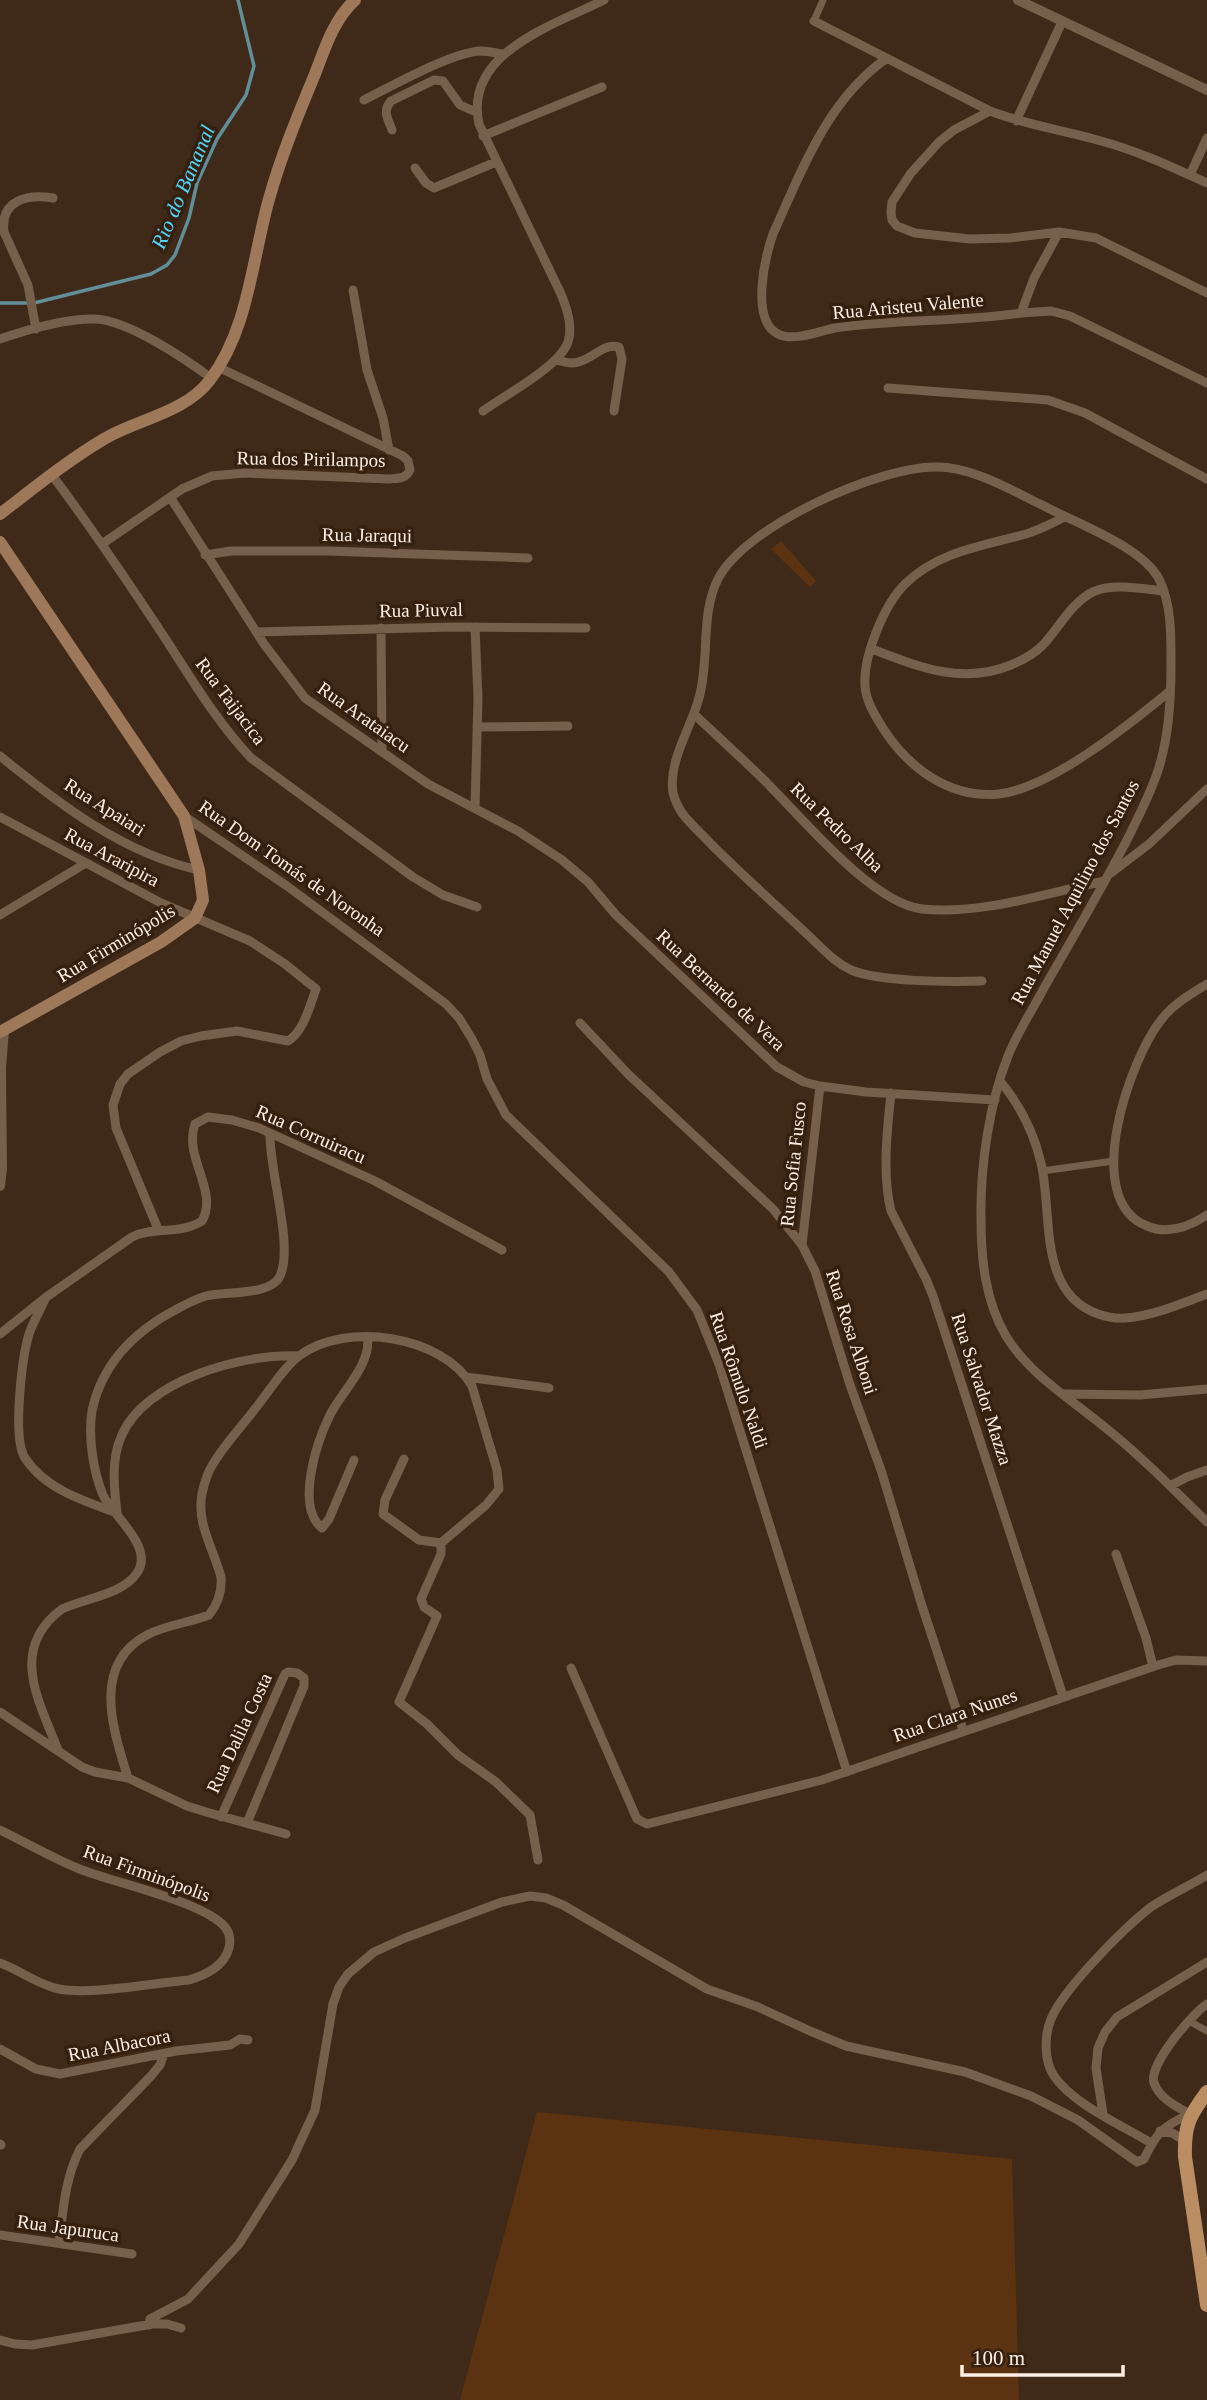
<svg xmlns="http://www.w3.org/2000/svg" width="1207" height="2400" font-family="'Times New Roman',serif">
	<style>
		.green { fill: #5c3311 }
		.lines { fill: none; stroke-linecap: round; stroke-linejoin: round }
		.stream { stroke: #608f99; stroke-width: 3.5 }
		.pedestrian { stroke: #765f4b; stroke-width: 7 }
		.minor { stroke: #765f4b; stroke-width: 9 }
		.tertiary { stroke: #765f4b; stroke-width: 10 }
		.secondary { stroke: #9d7959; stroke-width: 12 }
		.primary { stroke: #bb8d63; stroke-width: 14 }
		.labels { text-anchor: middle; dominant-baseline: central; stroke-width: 7; stroke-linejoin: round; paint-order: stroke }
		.street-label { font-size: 19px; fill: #feefe5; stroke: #352010 }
		.water-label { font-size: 21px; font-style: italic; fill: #51d6fa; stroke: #352010 }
	</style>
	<rect width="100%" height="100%" fill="#3f2a1a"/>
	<!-- green -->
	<path class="green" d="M781,541L816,581L810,587L771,549Z
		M537,2112L1012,2159L1019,2400H460Z"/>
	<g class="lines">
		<!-- stream -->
		<path class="stream" d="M0,303H34L151,274L167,265L175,255L189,218L197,183L217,139L246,95L254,66L238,0"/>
		<!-- pedestrian -->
		<path class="pedestrian" d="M814,21L823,0
			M1042,1171L1114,1161
			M1189,2021L1207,2031"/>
		<!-- minor -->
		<path class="minor" d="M814,21L990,111C1026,125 1064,130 1101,141C1138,151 1172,167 1207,183
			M887,58C827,100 802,170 773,234C765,257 750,320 778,334C793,342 819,331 835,328C897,319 960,322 1021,313L1034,278L1059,232
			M364,100C392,86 452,52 481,51C488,51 495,53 502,54
			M990,111L954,130L939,142L911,173L892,202L891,212L892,220L897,226L915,233L970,239L1010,238L1059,232L1096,238L1207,293
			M1016,121L1062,22
			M392,130C388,119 382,111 391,101L434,80L443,81L460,105L476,112
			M483,136L602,87
			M415,168L426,183L434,188L496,162
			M1190,175L1207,138
			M353,290L367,370L383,418L389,450
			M1021,313L1051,311L1070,316L1207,383
			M36,329L28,285L4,232C0,200 27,194 53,198
			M0,339C29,329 65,318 96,319C129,321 184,358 211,378
			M556,359C587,374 597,341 619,347L622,359L614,411
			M888,388L1048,400L1085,413L1207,479
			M483,411C505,395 559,367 568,342C573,326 567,309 561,294L479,124C463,53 554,25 604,0
			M52,475C90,526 126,579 161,632C190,676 215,720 251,758L413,877L443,895L477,907
			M170,497L264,644L305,698L428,784L518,831L562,860L588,882L616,915L777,1067L804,1082L820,1086L866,1092L995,1100
			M1065,517C1052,523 1040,530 1026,534C983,546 939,551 905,584C884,605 863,656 865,686C866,702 876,717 884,730C909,768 950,799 999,794C1051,788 1130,724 1170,691
			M102,544L182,489L212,476L245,473L389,479C398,478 406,479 410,470L408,461L403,456L218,367
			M205,555L231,551H328L528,558
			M475,627L478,698L475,808
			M381,628L382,752
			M256,632L454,627L586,628
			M872,649C919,667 962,685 1011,665C1023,660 1034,654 1043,645C1059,628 1072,601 1095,591C1114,583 1143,589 1164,591
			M694,714C718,737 744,760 767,783C803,819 872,903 922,909C983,915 1046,893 1105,881
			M477,727L568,726
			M0,756C59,804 124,854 199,870
			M184,816L287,886L446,1004L459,1018L472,1039L480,1055L487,1079L506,1115L669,1272L697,1310L719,1364L847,1772
			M0,817L161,903L250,941L285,964L316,989C310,1005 304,1031 288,1041L237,1031L201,1036L181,1041L160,1052L128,1074L120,1084L113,1105L116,1128L158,1229
			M1111,873L1149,844L1207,789
			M0,915L86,863
			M982,981C949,982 879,982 851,970C834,962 822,948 808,935C776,905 743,876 712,845C702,834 690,824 682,813C678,807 675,800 673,793C668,761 691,728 699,698C710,660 700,614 718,579C745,526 879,466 937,467C972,467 1009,489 1040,504C1073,522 1142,546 1159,579C1172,605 1171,637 1171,666C1171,698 1169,733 1160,764C1153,789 1141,811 1130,834C1103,887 1073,937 1044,988C1032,1011 1017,1033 1008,1056C989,1104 980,1168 981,1219C981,1258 985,1301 1006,1336C1028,1373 1069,1398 1102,1425C1139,1454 1173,1489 1207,1522
			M1207,984C1191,994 1173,1004 1161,1020C1130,1059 1080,1200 1147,1226C1168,1235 1189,1227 1207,1215
			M580,1023L628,1074L773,1209L802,1245L815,1271L850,1385L881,1470L922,1606L963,1730
			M1000,1081C1019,1104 1034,1133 1041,1163C1053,1213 1037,1293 1098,1314C1107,1317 1115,1319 1125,1318C1153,1316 1180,1304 1207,1294
			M891,1093C887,1132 882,1173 891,1211L926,1279L933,1296L1063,1696
			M802,1245L820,1086
			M45,1299C40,1311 33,1322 29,1334C22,1358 12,1438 25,1458C45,1489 84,1501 117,1513
			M0,1334L45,1298L132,1237C155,1226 180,1235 202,1221C219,1191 183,1157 195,1124L208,1117L232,1120L259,1128L375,1181L502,1250
			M466,1377L549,1388
			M1065,1394L1140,1395L1207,1389
			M354,1460L329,1519L322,1528C295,1507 317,1441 330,1415C341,1393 373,1362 367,1337
			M1170,1486L1187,1477L1207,1470
			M117,1512C114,1488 111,1460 121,1437C144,1380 244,1353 299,1356
			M441,1543V1554L421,1599L424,1607L437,1616L399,1702L427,1724L458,1755L496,1782L530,1815L538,1860
			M1116,1554L1146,1638L1153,1667
			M571,1668L637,1819L647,1824L822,1780L1158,1665L1176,1660L1207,1661
			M0,1712L82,1767L95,1772L128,1778L187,1806L206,1812L286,1834
			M58,1750C39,1701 8,1649 62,1609C85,1598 122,1595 137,1573C155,1547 112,1515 103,1495C93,1471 88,1436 92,1411C102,1363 135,1331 177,1309C186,1304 196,1299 206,1296C225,1291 271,1296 280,1276C294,1246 269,1170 270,1134
			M128,1778C114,1732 90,1665 147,1635C165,1625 189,1623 209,1615C218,1604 222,1591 221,1577C214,1550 196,1523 202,1494C204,1484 207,1473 213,1464C224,1445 241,1427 255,1409C269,1392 282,1369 299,1356C344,1321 443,1335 472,1386L497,1470L499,1489L486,1505L441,1543L419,1540L383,1514L385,1500L404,1459
			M221,1817L285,1674L288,1672L297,1673L304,1678V1686L247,1823
			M0,1830C27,1843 54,1859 82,1870C117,1883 198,1901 222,1924C229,1930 231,1939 229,1948C224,1967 205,1975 189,1980C154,1983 91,1995 59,1989C38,1985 20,1970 0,1963
			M0,2049L36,2069L60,2074L176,2051L230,2045L240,2039L248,2040
			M1103,2114L1096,2068L1098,2048L1105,2032L1117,2017L1207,1962
			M1190,2114C1177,2107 1160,2099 1154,2083C1148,2065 1192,2014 1207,2004
			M1160,2131L1172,2133L1184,2140
			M1151,2143C1122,2125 1074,2105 1054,2076C1044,2061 1044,2036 1051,2019C1064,1988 1124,1928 1151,1907C1169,1895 1189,1886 1207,1875
			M0,2144L1,2145
			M0,2235L132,2254
			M59,2243C63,2211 65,2178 80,2149L151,2076L160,2065L164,2054
			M149,2325L150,2319L188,2299L239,2244L292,2160L315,2110L333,2004L339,1987L348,1974L374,1952L405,1938L502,1902L530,1896L546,1898L563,1905L707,1989L758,2007L810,2031L846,2046L965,2072L1031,2096L1078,2120L1137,2162L1144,2159C1157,2132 1163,2126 1190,2114
			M0,2340L15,2344L32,2345L152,2324H167L181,2328"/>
		<!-- tertiary -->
		<path class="tertiary" d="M1018,0L1207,90
			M0,1186L2,1169L1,1068L4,1030"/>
		<!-- secondary -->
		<path class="secondary" d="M0,514C34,488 67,461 104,439C138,419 185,413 210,380C249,328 252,259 269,199C281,156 298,115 315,74C325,48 334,19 355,0
			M0,542L184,816L199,870L203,900L195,918L161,942L0,1032"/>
		<!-- primary -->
		<path class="primary" d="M1207,2092C1189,2116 1184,2126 1185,2157L1207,2305"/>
	</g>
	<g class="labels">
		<!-- street labels -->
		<g class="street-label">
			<text transform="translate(908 306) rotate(-5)">Rua Aristeu Valente</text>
			<text transform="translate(311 459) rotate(1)">Rua dos Pirilampos</text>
			<text transform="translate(367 535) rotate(1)">Rua Jaraqui</text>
			<text transform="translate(421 610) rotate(-1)">Rua Piuval</text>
			<text transform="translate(231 701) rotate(53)">Rua Taijacica</text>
			<text transform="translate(364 717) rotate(35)">Rua Arataiacu</text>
			<text transform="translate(105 807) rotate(32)">Rua Apaiari</text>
			<text transform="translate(837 827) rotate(44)">Rua Pedro Alba</text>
			<text transform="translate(112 857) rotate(28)">Rua Araripira</text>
			<text transform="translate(292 868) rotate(35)">Rua Dom Tomás de Noronha</text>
			<text transform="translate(1075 892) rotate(-62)">Rua Manuel Aquilino dos Santos</text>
			<text transform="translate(116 943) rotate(-31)">Rua Firminópolis</text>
			<text transform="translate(721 990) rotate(43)">Rua Bernardo de Vera</text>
			<text transform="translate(311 1134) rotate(24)">Rua Corruiracu</text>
			<text transform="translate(793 1164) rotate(-84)">Rua Sofia Fusco</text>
			<text transform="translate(852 1332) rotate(72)">Rua Rosa Alboni</text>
			<text transform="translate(739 1380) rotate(71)">Rua Rômulo Naldi</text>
			<text transform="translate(982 1389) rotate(72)">Rua Salvador Mazza</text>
			<text transform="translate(955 1715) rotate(-19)">Rua Clara Nunes</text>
			<text transform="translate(239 1733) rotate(-65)">Rua Dalila Costa</text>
			<text transform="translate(147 1873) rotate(20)">Rua Firminópolis</text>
			<text transform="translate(119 2045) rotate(-11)">Rua Albacora</text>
			<text transform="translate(68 2228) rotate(8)">Rua Japuruca</text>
		</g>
		<!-- water labels -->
		<g class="water-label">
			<text transform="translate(183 187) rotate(-67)">Rio do Bananal</text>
		</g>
	</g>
	<!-- scale -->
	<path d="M962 2365v10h161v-10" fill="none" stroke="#feefe5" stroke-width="3.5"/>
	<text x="972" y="2365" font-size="21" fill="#feefe5" stroke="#352010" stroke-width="5" paint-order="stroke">100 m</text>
</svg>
